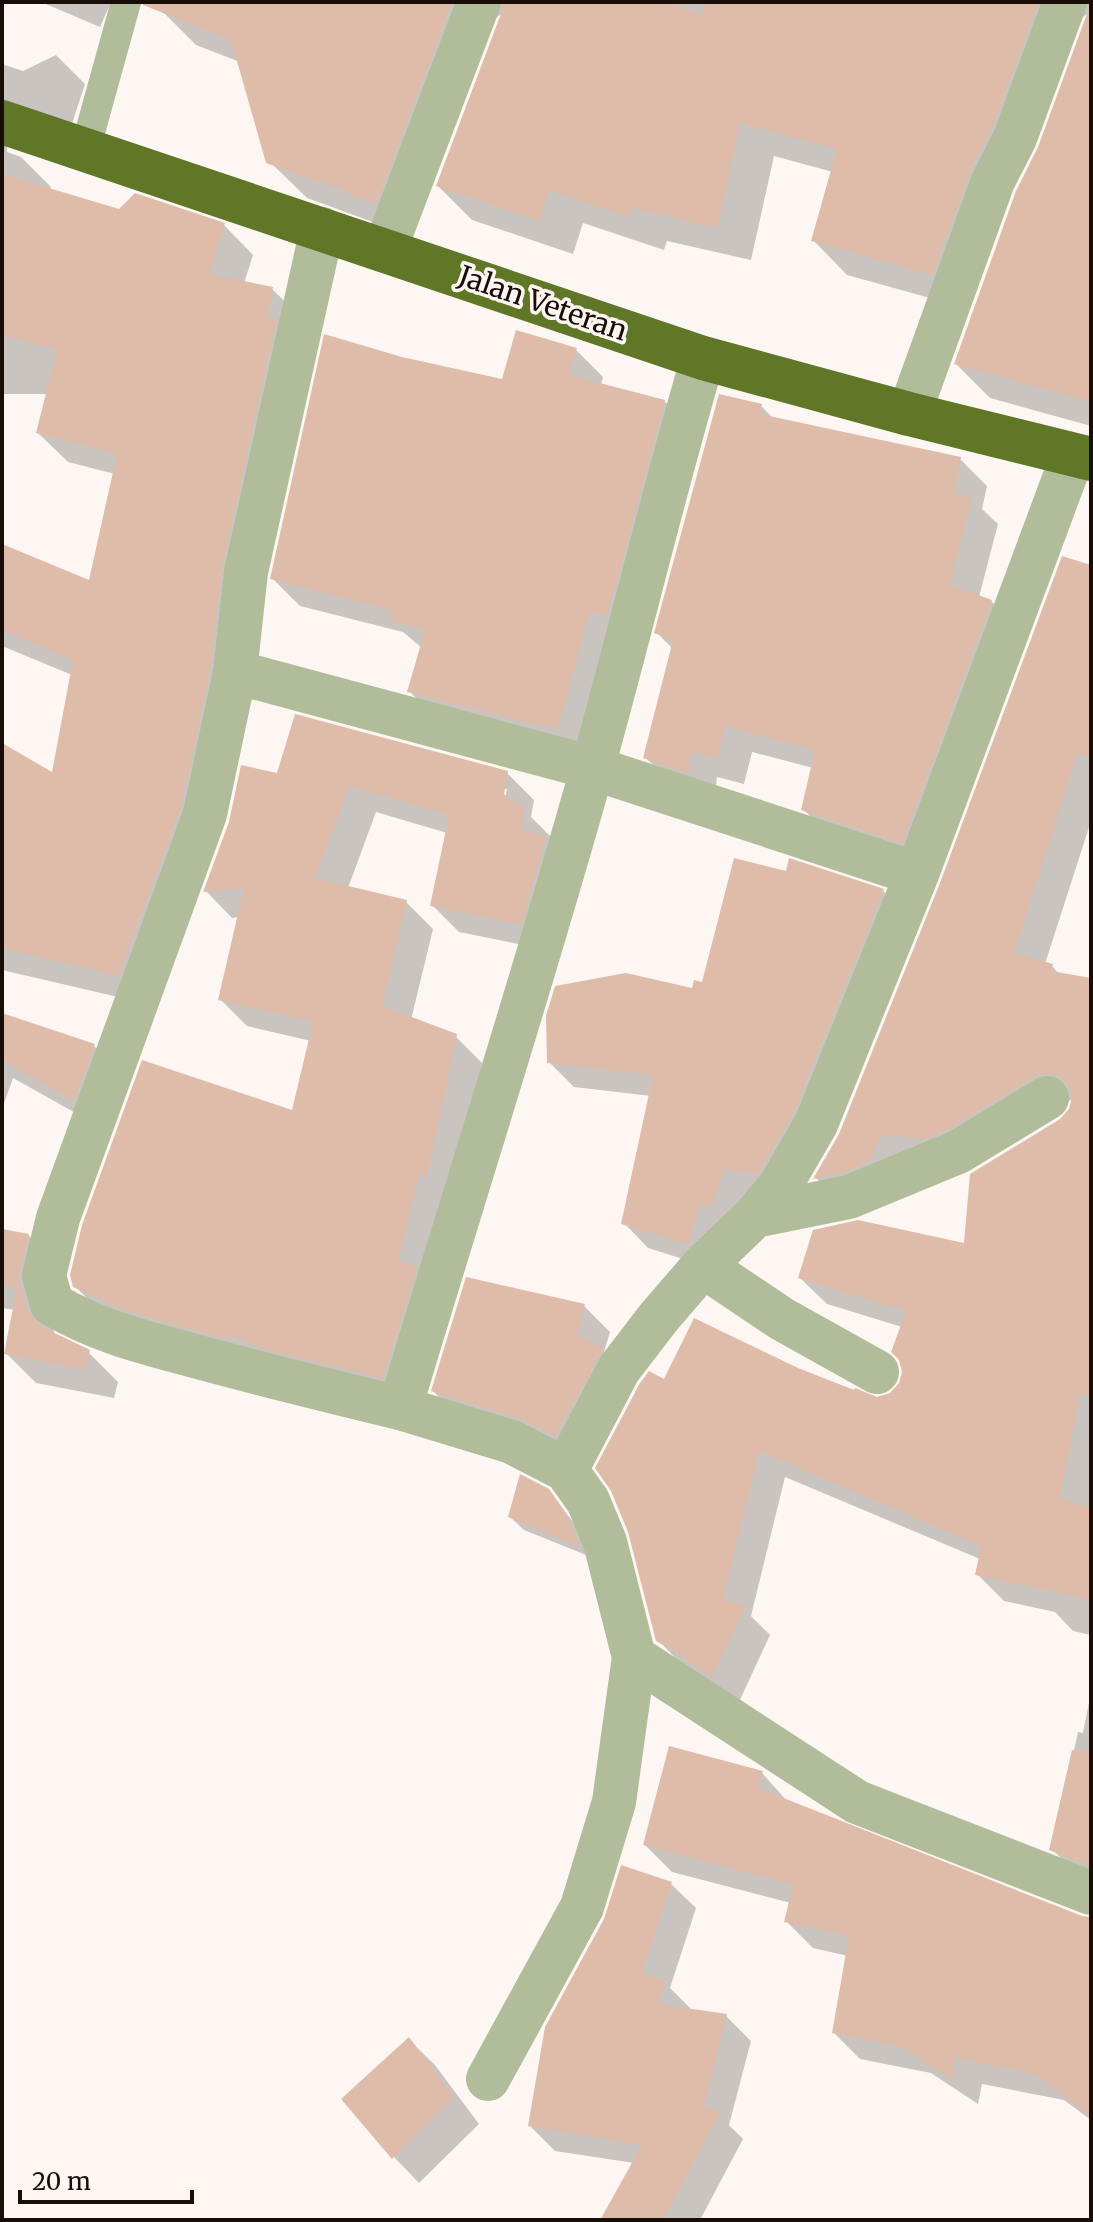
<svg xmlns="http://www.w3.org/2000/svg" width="1093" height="2222" font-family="Merriweather,serif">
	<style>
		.shadow { fill: #0003; fill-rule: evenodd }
		.building { fill: #dfbbaa }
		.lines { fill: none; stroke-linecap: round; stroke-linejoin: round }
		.lane { stroke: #b0bc9a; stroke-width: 30 }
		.street { stroke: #b0bc9a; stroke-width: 44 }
		.highway { stroke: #607728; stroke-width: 44 }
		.labels { text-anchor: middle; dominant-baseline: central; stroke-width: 7; stroke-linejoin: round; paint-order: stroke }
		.street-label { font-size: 28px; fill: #190d08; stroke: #fdf6f2 }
	</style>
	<rect width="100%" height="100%" fill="#fdf6f2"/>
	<!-- shadow -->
	<path class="shadow" d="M41,2H111L100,27Z
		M166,2H1091V426L990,398L956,364L1090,13L1084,16L1075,28L1003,207L966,308L847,275L813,240L833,172L774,156L751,260L667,241L664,250L583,223L573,254L472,220L438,186L504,13L498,16L489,27L381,225L307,198L272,164L240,62L196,45L162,11Z
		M56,55L85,84L68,136L7,145V152L21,157L51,187L49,190L120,211L224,225L253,255L244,283L272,289L302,318L148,1004L2,970V746L53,775L72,675L2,646V547L90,582L115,474L68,462L38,433L48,394H2V64L23,71Z
		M576,350L603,377L601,385L664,401L691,428L584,756L437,719L410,692L422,648L403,632L300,606L273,579L402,359L503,382Z
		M761,406L774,419L960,459L987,486L982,509L998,524L979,597L991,601L1018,628L929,868L830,836L803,809L813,768L752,752L744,784L717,777L715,798L672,784L645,757L673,649L657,633Z
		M1091,567V821L1045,964L1052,966L1060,975L1091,980V1635L1073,1631L1055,1612L1004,1601L977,1574L980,1559L785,1477L751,1616L770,1635L739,1702L685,1668L658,1640L665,1382L797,1370L876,1399L892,1395L901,1384L904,1372L902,1327L827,1304L800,1278L966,1245L1071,1110L1073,1099L842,1205L816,1178L841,1134Z
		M507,773L534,800L531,817L551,837L548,950L459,932L432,905L447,833L376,812L348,888L406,902L433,929L411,1020L455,1036L482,1063L410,1404L102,1314L75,1286L293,1113L311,1041L247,1026L220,999L239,917L232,918L206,891L279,776ZM503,789H507L504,804Z
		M883,891L907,916L712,1268L648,1248L624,1223L651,1096L574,1087L549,1062L694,991Z
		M2,1015L94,1046L123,1076L104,1129L13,1078L2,1109Z
		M2,1231L28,1235L57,1265L49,1314L55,1335L88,1352L118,1382L114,1398L36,1383L6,1353L15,1310L2,1308Z
		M584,1306L610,1332L604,1352L628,1376L582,1461L459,1417L433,1391Z
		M548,1491L579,1529L591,1557L524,1530L510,1517Z
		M1091,1692V1881L1078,1876L1052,1849L1078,1732L1083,1733Z
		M762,1773L788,1802L1081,1918L1091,1919V2120L1064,2100L982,2084L978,2104L931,2073L860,2059L834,2033L848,1956L813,1948L786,1921L791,1903L672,1872L645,1845Z
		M671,1884L696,1908L670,1988L690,2008L689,2011L726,2016L751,2041L729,2125L743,2139L700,2220H602L634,2163L555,2151L530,2126Z
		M409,2040L435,2065L479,2124L419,2183L394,2157Z"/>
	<!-- building -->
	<path class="building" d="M143,2H452L376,203L349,196L350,193L266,163L231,40L143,5Z
		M503,2H663L702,14L705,2H1038L992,128L969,173L932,275L811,241L837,149L740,123L717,228L633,208L629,217L549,190L539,221L436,186L502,11Z
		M1089,2H1091V402L954,364L1016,191L1038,147L1088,11Z
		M2,174L119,209L135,193L225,223L209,274L273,287L267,317L276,320L222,567L210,668L181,807L118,976L2,948V743L52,772L73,660L2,630V544L89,580L117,454L36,433L57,350L2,335Z
		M516,330L577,348L569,375L665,400L607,616L590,611L557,730L407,692L425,630L389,620L392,610L270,579L324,334L402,357L502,379Z
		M719,394L762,404L760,414L961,457L954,492L972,496L950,585L992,600L902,843L801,810L815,750L725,726L717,759L691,752L689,773L643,758L673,640L654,633Z
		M1062,556L1091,565V758L1077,754L1014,953L1053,964L1051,971L1091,978V1395L1080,1394L1060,1498L1091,1508V1600L975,1575L981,1546L759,1451L723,1599L745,1607L711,1678L678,1653L656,1641L628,1532L611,1491L595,1468L640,1383L649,1371L664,1379L694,1318L798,1368L854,1390L855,1388L877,1397L890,1393L899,1383L902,1372L899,1360L891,1352L906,1311L798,1278L813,1230L858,1220L964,1243L970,1174L1060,1119L1069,1109L1072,1097L1068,1084L1058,1076L1046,1073L1034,1077L947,1130L925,1139L882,1134L870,1161L842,1173L813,1179L839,1134L940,883Z
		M295,714L508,771L504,794L525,809L521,830L546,836L521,925L430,906L449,815L349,786L315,878L407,900L382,1006L457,1034L427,1176L419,1174L398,1261L417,1266L383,1378L268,1350L227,1335L226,1339L127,1311L73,1287L70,1275L82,1225L142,1060L292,1110L313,1022L218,1000L244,888L203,892L229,822L241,765L277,773Z
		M734,858L786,871L789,858L884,889L793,1113L758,1174L724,1169L712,1206H699L688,1244L621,1224L653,1075L547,1063L546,1016L555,986L626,973L692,988L694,980L702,982Z
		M2,1013L95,1044L74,1101L2,1060Z
		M2,1229L29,1234L20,1271V1283L28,1311L40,1326L90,1350L85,1370L4,1354L17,1287L2,1285Z
		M466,1277L585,1304L577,1335L604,1348L555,1436L520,1418L431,1391Z
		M520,1474L549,1489L566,1513L580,1547L508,1517Z
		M669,1746L763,1771L758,1788L1082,1916L1091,1917V2116L1035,2074L956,2058L952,2080L902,2047L832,2033L849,1936L784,1922L793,1885L643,1845Z
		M1072,1750L1091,1752V1866L1049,1850Z
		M621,1865L672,1882L642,1973L666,1982L658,2004L727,2014L704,2106L720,2113L663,2220H600L642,2145L528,2126L545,2027L604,1919Z
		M409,2037L454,2097L392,2159L341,2099Z"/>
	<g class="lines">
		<!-- lane -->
		<path class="lane" d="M85,150L126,2"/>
		<!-- street -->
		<path class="street" d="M322,229L246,572L235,672L205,814L58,1218L44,1276L52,1304C95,1330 142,1342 191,1355C260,1374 330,1391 400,1408C464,1194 533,981 593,766C631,630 663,493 703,358
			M385,249L479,2
			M909,414L993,181L1015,138L1065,2
			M235,672L593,768L917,874
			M755,1216L849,1197L958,1152L1047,1098
			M703,1266L782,1319L877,1372
			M400,1408L512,1442L566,1470L588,1501L605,1542L634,1657L614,1802L582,1907L488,2079
			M566,1470L619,1369L659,1317L703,1266L755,1216L780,1186L816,1124L917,874L1073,455
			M634,1657L857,1802L1091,1893"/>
		<!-- highway -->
		<path class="highway" d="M2,122L703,358L909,414L1091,459"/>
	</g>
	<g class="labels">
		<!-- street labels -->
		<g class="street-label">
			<text transform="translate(543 303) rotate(19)">Jalan Veteran</text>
		</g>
	</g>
	<!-- border -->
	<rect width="1093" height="2222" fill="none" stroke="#190d08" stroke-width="8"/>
	<!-- scale -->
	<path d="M20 2190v12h172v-12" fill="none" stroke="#190d08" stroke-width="4"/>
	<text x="32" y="2190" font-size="24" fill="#190d08" stroke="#fdf6f2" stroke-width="6" paint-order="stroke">20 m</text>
</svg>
